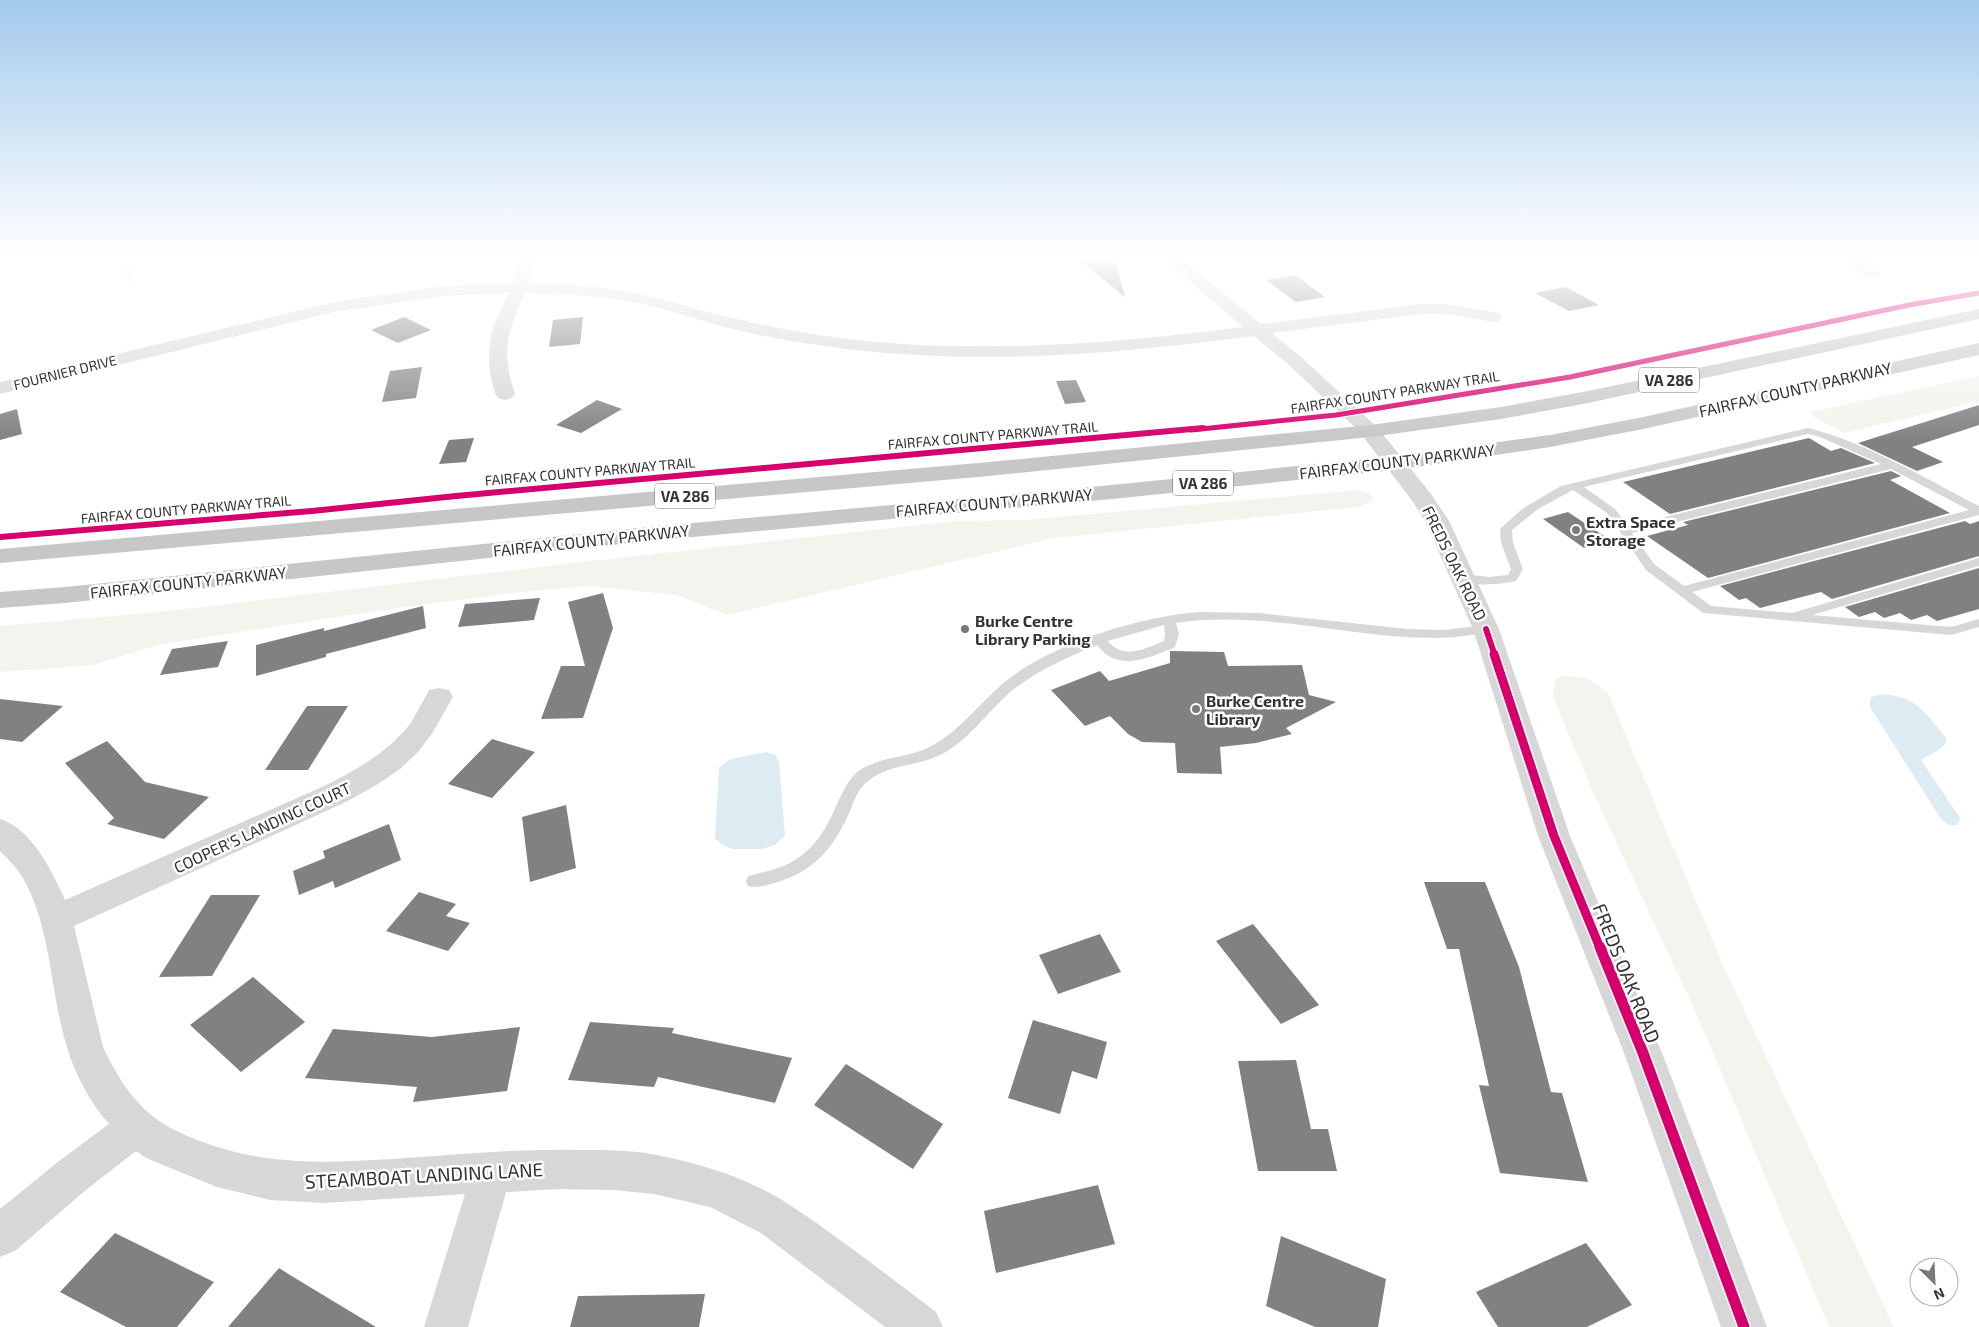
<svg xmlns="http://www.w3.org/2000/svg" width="1979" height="1327" font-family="'Exo 2',sans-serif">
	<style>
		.green { fill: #f1f5ed }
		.water { fill: #ddebf3 }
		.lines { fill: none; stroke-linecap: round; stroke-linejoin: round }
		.stream { stroke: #ddebf3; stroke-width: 5 }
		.building { fill: #818181 }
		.service { fill: #d7d7d7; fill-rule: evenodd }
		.minor { fill: #d7d7d7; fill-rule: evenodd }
		.tertiary { fill: #d7d7d7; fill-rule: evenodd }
		.trunk { fill: #c7c7c7; fill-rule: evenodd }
		.cycleway-far3-casing { stroke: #fff; stroke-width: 7 }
		.cycleway-far2-casing { stroke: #fff; stroke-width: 9 }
		.cycleway-far1-casing { stroke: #fff; stroke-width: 12 }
		.cycleway-casing { stroke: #fff; stroke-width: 14 }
		.cycleway-far3 { stroke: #d6006c; stroke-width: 5 }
		.cycleway-far2 { stroke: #d6006c; stroke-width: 6 }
		.cycleway-far1 { stroke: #d6006c; stroke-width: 9 }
		.cycleway { stroke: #d6006c; stroke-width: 11 }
		.poi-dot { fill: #7a7a7a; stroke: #fff; stroke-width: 2 }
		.labels { text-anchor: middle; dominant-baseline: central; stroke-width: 5; stroke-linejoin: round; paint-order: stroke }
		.far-street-label { font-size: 14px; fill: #333; stroke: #fff }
		.shield { fill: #fff; stroke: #707070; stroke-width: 1 }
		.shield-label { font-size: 15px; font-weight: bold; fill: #333 }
		.street-label { font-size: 16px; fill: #333; stroke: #fff }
		.poi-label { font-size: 16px; font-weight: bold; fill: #333; stroke: #fff; text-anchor: start }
		.near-street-label { font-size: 19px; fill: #333; stroke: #fff }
	</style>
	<rect width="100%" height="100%" fill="#fff"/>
	<!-- green -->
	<path class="green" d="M1979,376V401L1844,433L1814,417L1810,412Z
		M1358,490L1370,493L1374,499L1359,507L1054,538L727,615L676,595L590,586L511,593L383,610L161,644L92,665L0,672V626L159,612L591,561L956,521L1025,520Z
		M1565,676L1588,678L1608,693L1726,972L1894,1327H1829L1697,1015L1592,790L1553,696L1556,679Z"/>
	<!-- water -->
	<path class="water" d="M1884,694C1918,698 1926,713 1946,738V743C1936,754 1932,753 1921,760L1960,818L1958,825H1949L1941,819L1870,707V699L1874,696Z
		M767,752L775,755L779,762L785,836L775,845L762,849H733L723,845L715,839L719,767L731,759Z"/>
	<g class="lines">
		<!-- stream -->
		<path class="stream" d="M130,281L129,266L134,255"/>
	</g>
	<!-- building -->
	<path class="building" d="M1081,261H1115L1125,297Z
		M1295,275L1325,297L1296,302L1266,280Z
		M1566,287L1599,305L1569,311L1535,293Z
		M404,317L431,330L398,343L371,330Z
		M583,317L580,344L549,347L553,320Z
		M422,367L416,398L382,402L390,371Z
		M1076,380L1086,402L1065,404L1056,381Z
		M597,400L622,409L581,433L556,425Z
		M1979,405V425L1912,447L1943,462L1917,471L1858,443Z
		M17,409L22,434L0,440V414Z
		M474,438L466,462L439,464L449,440Z
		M1809,438L1831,451L1841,448L1875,463L1670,514L1623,482Z
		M1891,471L1901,476L1890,480L1950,513L1708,578L1647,536L1688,525L1683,522Z
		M1568,512L1610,540L1584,548L1543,519Z
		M1965,521L1970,524L1979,521V556L1832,599L1821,592L1760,608L1746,598L1739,600L1720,586Z
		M1979,568V609L1937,621L1927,615L1911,620L1900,613L1884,618L1875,612L1859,617L1845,607Z
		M603,593L613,628L583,718L541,719L561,666H585L568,602Z
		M540,598L534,620L458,627L465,604Z
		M423,606L426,628L326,654V657L256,676V645L324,628V631Z
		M228,641L218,667L160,675L172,649Z
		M1170,651L1224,652L1228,666L1302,665L1309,695L1336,702L1286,728L1292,734L1256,743L1220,747L1222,774L1177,773L1175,743L1142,742L1128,734L1110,716L1085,726L1051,690L1100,671L1109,681L1170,663Z
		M0,699L63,706L22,742L0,739Z
		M307,706H348L308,770H265Z
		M492,739L535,752L492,798L448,784Z
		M107,741L145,782L209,797L164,839L107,824L114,818L65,763Z
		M566,805L576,868L530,882L522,817Z
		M389,824L401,860L335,888L333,881L299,895L293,871L325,858L323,851Z
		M1424,882H1485L1519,967L1551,1092L1562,1093L1588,1182L1500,1173L1479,1085L1489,1086L1459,949H1447Z
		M419,892L456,904L446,916L470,923L448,951L386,931Z
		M211,895H260L212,976L159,977Z
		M1253,924L1319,1005L1281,1024L1216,941Z
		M1100,934L1121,972L1058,994L1039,955Z
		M253,977L305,1022L241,1072L190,1025Z
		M1033,1020L1107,1042L1097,1079L1072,1071L1060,1114L1008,1098Z
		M590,1022L674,1028L672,1033L792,1058L775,1103L658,1077L654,1087L568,1080Z
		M520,1027L507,1091L413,1102L417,1087L305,1078L333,1029L432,1037Z
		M1296,1060L1311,1129H1328L1337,1171H1258L1238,1061Z
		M846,1064L943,1124L913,1169L814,1105Z
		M1098,1185L1115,1244L996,1273L984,1211Z
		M115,1233L214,1282L177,1327H126L60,1292Z
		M1281,1236L1386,1279L1378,1327H1315L1266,1306Z
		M1586,1243L1632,1305L1587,1327H1498L1476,1292Z
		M279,1268L290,1275L376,1327H228Z
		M705,1294L699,1327H570L578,1296Z"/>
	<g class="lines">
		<!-- service -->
		<path class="service" d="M1808,428C1868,443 1924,478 1979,506V515L1692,592L1711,606L1792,613L1979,558V566L1812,615L1951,627L1979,619V627L1951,635L1703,613L1646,570L1607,513L1573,490L1538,509L1512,530L1513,543L1523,569L1516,581C1504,584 1467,588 1458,578L1464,574L1489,577L1508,575L1511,569L1501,543L1500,529L1522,509L1561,486ZM1808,434L1820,437L1881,464L1628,526L1615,509L1584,487ZM1891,469L1969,510L1684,586L1654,564L1632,533Z
			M1200,612L1259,613L1407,629L1443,630L1486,625L1493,629L1486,633C1470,635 1453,638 1436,638C1350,638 1263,610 1176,623L1179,634L1175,647C1148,658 1118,673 1097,645C1066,658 1034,672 1008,694C987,713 969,739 944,753C920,767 888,763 867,782C858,789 854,801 850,811C835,845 817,869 781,881C771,884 758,889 748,886L746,881L748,876C759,873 770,871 781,867C807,857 823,836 834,811C840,798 846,782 857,772C880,755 911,759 935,744C962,728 982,701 1006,681C1054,643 1140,616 1200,612ZM1164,625L1165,634L1164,641C1144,649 1124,660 1108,641Z"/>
		<!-- minor -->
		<path class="minor" d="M521,255H537L529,283C566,284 602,286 638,294C670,300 701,311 733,318C761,325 790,330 818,335C960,356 1102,345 1243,327L1159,255H1176L1261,324L1421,304H1446L1493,312L1499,313L1502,317L1499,321L1493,322L1446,314H1421L1272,333L1301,357L1377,427L1380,431L1377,435L1370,437L1363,435L1289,365L1254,336C1109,355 963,367 818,345C787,341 756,335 725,327C696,319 667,309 638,303C601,296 563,293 525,293C507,332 501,352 515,394L512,398L505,400L498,398C493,391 492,381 490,372C486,341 495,319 509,293L442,296L334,312L0,394V382L334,302L442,286L513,283Z
			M1844,255H1860L1881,274L1879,277C1864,281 1851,266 1844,255Z
			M439,688L449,690L453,697L433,732L419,751L400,769L378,784L344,803L74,926L103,1047C114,1071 130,1098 151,1115C166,1127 182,1134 200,1141C265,1166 324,1163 392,1159C455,1155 519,1148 582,1150C606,1150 632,1150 656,1155C703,1164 750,1179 790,1205C840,1238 888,1276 936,1312L943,1327H885L761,1233L710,1207L654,1194L613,1190L560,1189L506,1192L468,1327H424L465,1194L323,1203L270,1200L217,1187L146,1158L136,1151L87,1189L15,1251L0,1257V1209L59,1161L109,1124C90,1102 75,1075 67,1047C50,993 52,931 24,880C18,869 9,860 0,851V819C32,829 52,871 65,900L322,787C355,771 387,753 410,724C417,713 423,701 429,690Z"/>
		<!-- tertiary -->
		<path class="tertiary" d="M1370,425L1377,427L1431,494L1449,521L1499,629L1570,836L1662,1053L1767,1327H1721L1624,1053L1538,836L1473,629L1425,521L1413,502L1359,431L1363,427Z"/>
		<!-- trunk -->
		<path class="trunk" d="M1979,309V319L1588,403L1501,419L1370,437L989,476L0,563V549L989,462L1370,425L1501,407L1588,391Z
			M1979,343V355L1643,429L1550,447L1396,470L1112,499L649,541L65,603L0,608V592L65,587L649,527L1112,485L1396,456L1550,435L1643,417Z"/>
		<defs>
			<path id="cycleway-far3" d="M1191,430L1336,415L1570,377L1909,305L1979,293"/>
			<path id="cycleway-far2" d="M0,537L312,511L456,496L1203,428
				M1486,629L1495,656"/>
			<path id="cycleway-far1" d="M1494,654L1554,836L1600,948"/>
			<path id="cycleway" d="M1600,947L1643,1053L1744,1327"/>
		</defs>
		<!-- cycleway-far3 casing -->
		<use href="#cycleway-far3" class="cycleway-far3-casing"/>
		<!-- cycleway-far2 casing -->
		<use href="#cycleway-far2" class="cycleway-far2-casing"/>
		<!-- cycleway-far1 casing -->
		<use href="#cycleway-far1" class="cycleway-far1-casing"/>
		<!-- cycleway casing -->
		<use href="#cycleway" class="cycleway-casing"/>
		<!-- cycleway-far3 -->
		<use href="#cycleway-far3" class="cycleway-far3"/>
		<!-- cycleway-far2 -->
		<use href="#cycleway-far2" class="cycleway-far2"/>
		<!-- cycleway-far1 -->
		<use href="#cycleway-far1" class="cycleway-far1"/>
		<!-- cycleway -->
		<use href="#cycleway" class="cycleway"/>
	</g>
	<!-- sky -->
	<linearGradient id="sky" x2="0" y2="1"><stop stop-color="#a3caec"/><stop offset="0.58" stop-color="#fff"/><stop offset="1" stop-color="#fff" stop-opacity="0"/></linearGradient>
	<rect width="1979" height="441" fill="url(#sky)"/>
	<!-- markers -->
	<g class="poi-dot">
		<circle cx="1576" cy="530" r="5"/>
		<circle cx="965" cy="629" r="5"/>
		<circle cx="1196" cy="709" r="5"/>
	</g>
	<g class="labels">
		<!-- far-street labels -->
		<g class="far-street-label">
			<text transform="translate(65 372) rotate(-14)">FOURNIER DRIVE</text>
			<text transform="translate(1395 392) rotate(-9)">FAIRFAX COUNTY PARKWAY TRAIL</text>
			<text transform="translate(993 435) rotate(-5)">FAIRFAX COUNTY PARKWAY TRAIL</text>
			<text transform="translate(590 471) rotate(-5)">FAIRFAX COUNTY PARKWAY TRAIL</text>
			<text transform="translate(186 509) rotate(-5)">FAIRFAX COUNTY PARKWAY TRAIL</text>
		</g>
		<!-- shield labels -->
		<g class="shield">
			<rect x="1639" y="367.5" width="60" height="25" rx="4"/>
			<rect x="1173" y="470.5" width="60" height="25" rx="4"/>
			<rect x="655" y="483.5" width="60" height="25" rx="4"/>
		</g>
		<g class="shield-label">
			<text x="1669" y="380">VA 286</text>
			<text x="1203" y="483">VA 286</text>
			<text x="685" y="496">VA 286</text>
		</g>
		<!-- street labels -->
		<g class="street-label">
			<text transform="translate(1795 389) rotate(-13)">FAIRFAX COUNTY PARKWAY</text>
			<text transform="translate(1397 461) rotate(-7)">FAIRFAX COUNTY PARKWAY</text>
			<text transform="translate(994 502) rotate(-5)">FAIRFAX COUNTY PARKWAY</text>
			<text transform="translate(591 540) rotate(-6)">FAIRFAX COUNTY PARKWAY</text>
			<text transform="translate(1455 563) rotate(64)">FREDS OAK ROAD</text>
			<text transform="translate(188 582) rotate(-6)">FAIRFAX COUNTY PARKWAY</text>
			<text transform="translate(262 827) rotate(-25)">COOPER'S LANDING COURT</text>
		</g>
		<!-- poi labels -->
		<g class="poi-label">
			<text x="1586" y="521">Extra Space<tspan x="1586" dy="18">Storage</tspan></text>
			<text x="975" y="620">Burke Centre<tspan x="975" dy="18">Library Parking</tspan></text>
			<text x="1206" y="700">Burke Centre<tspan x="1206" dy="18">Library</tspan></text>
		</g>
		<!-- near-street labels -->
		<g class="near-street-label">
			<text transform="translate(1627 973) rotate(68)">FREDS OAK ROAD</text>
			<text transform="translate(424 1175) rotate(-3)">STEAMBOAT LANDING LANE</text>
		</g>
	</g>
	<!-- north arrow -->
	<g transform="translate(1934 1282) rotate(156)"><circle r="24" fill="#ffffff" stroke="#adadad"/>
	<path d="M0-4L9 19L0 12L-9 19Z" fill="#7a7a7a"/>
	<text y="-8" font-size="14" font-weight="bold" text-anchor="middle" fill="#333333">N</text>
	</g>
</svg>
